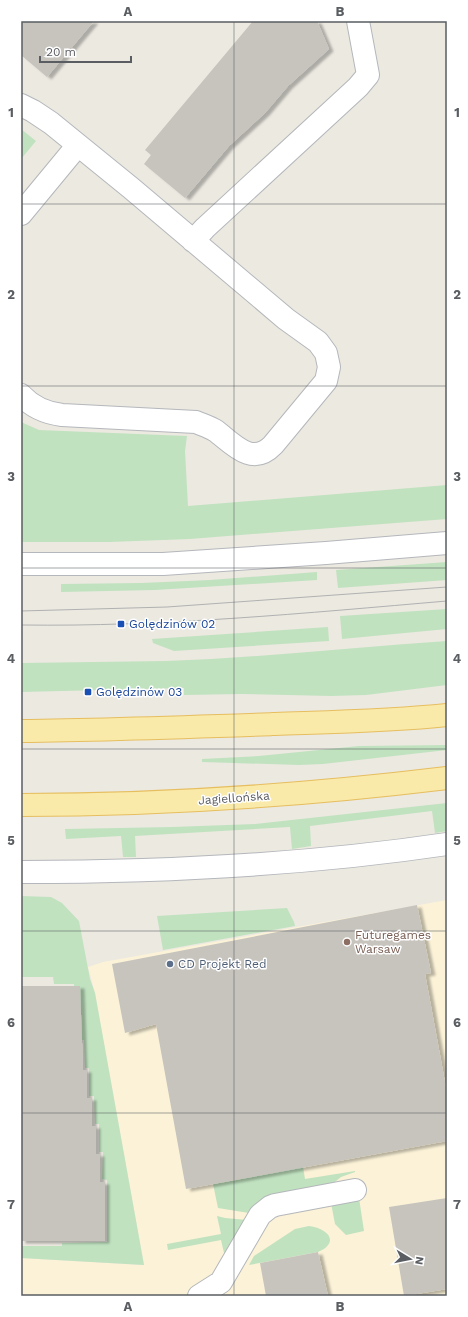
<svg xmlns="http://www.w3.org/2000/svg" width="468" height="1317" font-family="'Work Sans',sans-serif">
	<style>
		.commercial { fill: #fbf2d7 }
		.green { fill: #c0e2bf }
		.building { fill: #c7c4be; filter: url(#shadow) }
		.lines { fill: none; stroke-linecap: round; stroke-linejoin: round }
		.minor-casing { stroke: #b4b7bb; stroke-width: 24 }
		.major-casing { stroke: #e6be5f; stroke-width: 24 }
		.minor { stroke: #fff; stroke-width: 22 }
		.major { stroke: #f9eaa9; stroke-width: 22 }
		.tram { stroke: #b0b1b1; stroke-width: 1 }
		.grid { fill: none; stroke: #5a5d61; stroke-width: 1; stroke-opacity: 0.55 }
		.transit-dot { fill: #1a4fb4; stroke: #fff; stroke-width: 1.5 }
		.education-dot { fill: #8d6e63; stroke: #fff; stroke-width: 1.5 }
		.service-dot { fill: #5c6f8a; stroke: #fff; stroke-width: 1.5 }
		.labels { text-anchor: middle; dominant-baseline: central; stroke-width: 3; stroke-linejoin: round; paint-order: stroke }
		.transit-label { font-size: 12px; fill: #164399; stroke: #fff; text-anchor: start }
		.street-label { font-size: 12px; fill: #5a5d61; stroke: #fff }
		.education-label { font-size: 12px; fill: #785e54; stroke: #fff; text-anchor: start }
		.service-label { font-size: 12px; fill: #4e5e75; stroke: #fff; text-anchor: start }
		.neatline { fill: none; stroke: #5a5d61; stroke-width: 1.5 }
		.grid-label { font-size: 13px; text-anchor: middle; font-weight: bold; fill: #5a5d61 }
	</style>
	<defs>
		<filter id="shadow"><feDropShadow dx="4.5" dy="2.5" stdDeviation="1" flood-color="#0004"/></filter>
	</defs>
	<rect width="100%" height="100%" fill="#ece9e1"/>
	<!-- commercial -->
	<path class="commercial" d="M447,900V1296H21V1258L144,1265L95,993L88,967L103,962Z"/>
	<!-- green -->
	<path class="green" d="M21,129L36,141L21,159Z
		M21,422L39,430L187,436L185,451L188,506L447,485V519L190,539L109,542H21Z
		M447,562V580L338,588L336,570Z
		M317,572V580L155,590L61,592V584L141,583L210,580Z
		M447,609V629L342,639L340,616Z
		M328,627L329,641L174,651L153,643L152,639Z
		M447,641V685L366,695L331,696L242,694L184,695V688L21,692V663C69,662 118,662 166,661C260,658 353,647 447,641Z
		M447,745V750L323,764L299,765L202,762V759L259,756L359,746Z
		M447,803V831L435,833L432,811L310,826L311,846L292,849L290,827L135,836L136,857H123L121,836L66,839L65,829L172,827L255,824Z
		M21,896L51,897L62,903L79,921L90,979L95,993L144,1265L21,1258V1246H62V1243L107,1242V1180L102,1179L103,1152H99V1124H95L94,1096H89V1068H85L84,1040H80L74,1012V984H54L53,977H21Z
		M287,908L294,922L295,926L163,950L157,916Z
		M303,1167L305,1179L355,1171V1172L341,1177L331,1185L249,1213L218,1208L213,1184Z
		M359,1198L364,1231L346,1235L335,1224L331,1203Z
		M217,1216L225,1218L247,1220L225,1257L221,1240L168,1250L167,1244L221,1234Z
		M309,1226C327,1228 341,1242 318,1252L249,1265L254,1256L295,1229Z"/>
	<!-- building -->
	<path class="building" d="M21,21H94L47,77L21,55Z
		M253,21H317L329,49L288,86L265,113L229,146L185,198L144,164L151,155L145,150Z
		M417,905L431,973L425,974L447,1093V1141L186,1189L156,1024L125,1033L112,964Z
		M21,986H80L83,1070H87V1098H92V1126H96V1154H100V1182H105V1241H21Z
		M447,1198V1289L404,1296L389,1207Z
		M318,1252L328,1296H266L260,1263Z"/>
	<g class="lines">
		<defs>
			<path id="minor" d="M21,105L33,111L51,123L131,188L286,319L318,342L326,353L329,367L326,381L321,387L273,445C252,467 233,444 216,431C210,427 203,425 196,422L62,415C46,413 32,407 21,395
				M21,214L78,145
				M193,241L205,228L358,87L368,75L358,21
				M21,564H163L326,553L447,543
				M21,872C163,872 306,865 447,844
				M199,1296L221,1282L260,1215L270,1207L275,1205L355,1190"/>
			<path id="major" d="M21,731C106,730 190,727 275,724C332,722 390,721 447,715
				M21,805C164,805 306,795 447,778"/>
		</defs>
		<!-- minor casing -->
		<use href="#minor" class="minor-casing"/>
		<!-- major casing -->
		<use href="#major" class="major-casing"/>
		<!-- minor -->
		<use href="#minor" class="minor"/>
		<!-- major -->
		<use href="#major" class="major"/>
		<!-- tram -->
		<path class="tram" d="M21,611L167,607L447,587
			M21,625C163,627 306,613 447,601"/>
	</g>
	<!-- grid -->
	<path class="grid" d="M234,21V1296M21,204H447M21,386H447M21,568H447M21,749H447M21,931H447M21,1113H447"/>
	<!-- markers -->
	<g class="transit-dot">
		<rect x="117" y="620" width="8" height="8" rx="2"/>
		<rect x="84" y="688" width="8" height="8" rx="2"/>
	</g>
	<circle class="education-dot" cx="347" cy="942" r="4"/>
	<circle class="service-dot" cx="170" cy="964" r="4"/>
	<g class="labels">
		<!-- transit labels -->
		<g class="transit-label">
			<text x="129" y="624">Golędzinów 02</text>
			<text x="96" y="692">Golędzinów 03</text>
		</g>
		<!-- street labels -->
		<g class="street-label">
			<text transform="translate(234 798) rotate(-4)">Jagiellońska</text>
		</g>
		<!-- education labels -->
		<g class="education-label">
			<text x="355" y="935">Futuregames<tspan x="355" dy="14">Warsaw</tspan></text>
		</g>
		<!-- service labels -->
		<g class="service-label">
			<text x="178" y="964">CD Projekt Red</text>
		</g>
	</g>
	<!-- border -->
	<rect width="468" height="1317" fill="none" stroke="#ffffff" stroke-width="44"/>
	<!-- north arrow -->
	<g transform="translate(410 1259) rotate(100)" stroke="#ffffff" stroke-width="3" paint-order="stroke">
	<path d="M0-3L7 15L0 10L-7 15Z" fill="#5a5d61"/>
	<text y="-6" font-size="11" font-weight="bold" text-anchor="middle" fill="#5a5d61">N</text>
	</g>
	<!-- scale -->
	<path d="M40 56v6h91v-6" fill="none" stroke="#5a5d61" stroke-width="2"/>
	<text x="46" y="56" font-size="12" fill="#5a5d61" stroke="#ffffff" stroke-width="3" paint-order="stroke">20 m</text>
	<rect x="22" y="22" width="424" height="1273" class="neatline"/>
	<g class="grid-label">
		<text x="128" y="16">A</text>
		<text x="340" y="16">B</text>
		<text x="11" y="117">1</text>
		<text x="457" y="117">1</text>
		<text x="11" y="299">2</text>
		<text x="457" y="299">2</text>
		<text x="11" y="481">3</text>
		<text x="457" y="481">3</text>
		<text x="11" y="663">4</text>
		<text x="457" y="663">4</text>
		<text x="11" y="845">5</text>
		<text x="457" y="845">5</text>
		<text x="11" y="1027">6</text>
		<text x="457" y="1027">6</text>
		<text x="11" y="1209">7</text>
		<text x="457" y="1209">7</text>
		<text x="128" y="1311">A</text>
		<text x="340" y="1311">B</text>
	</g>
</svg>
